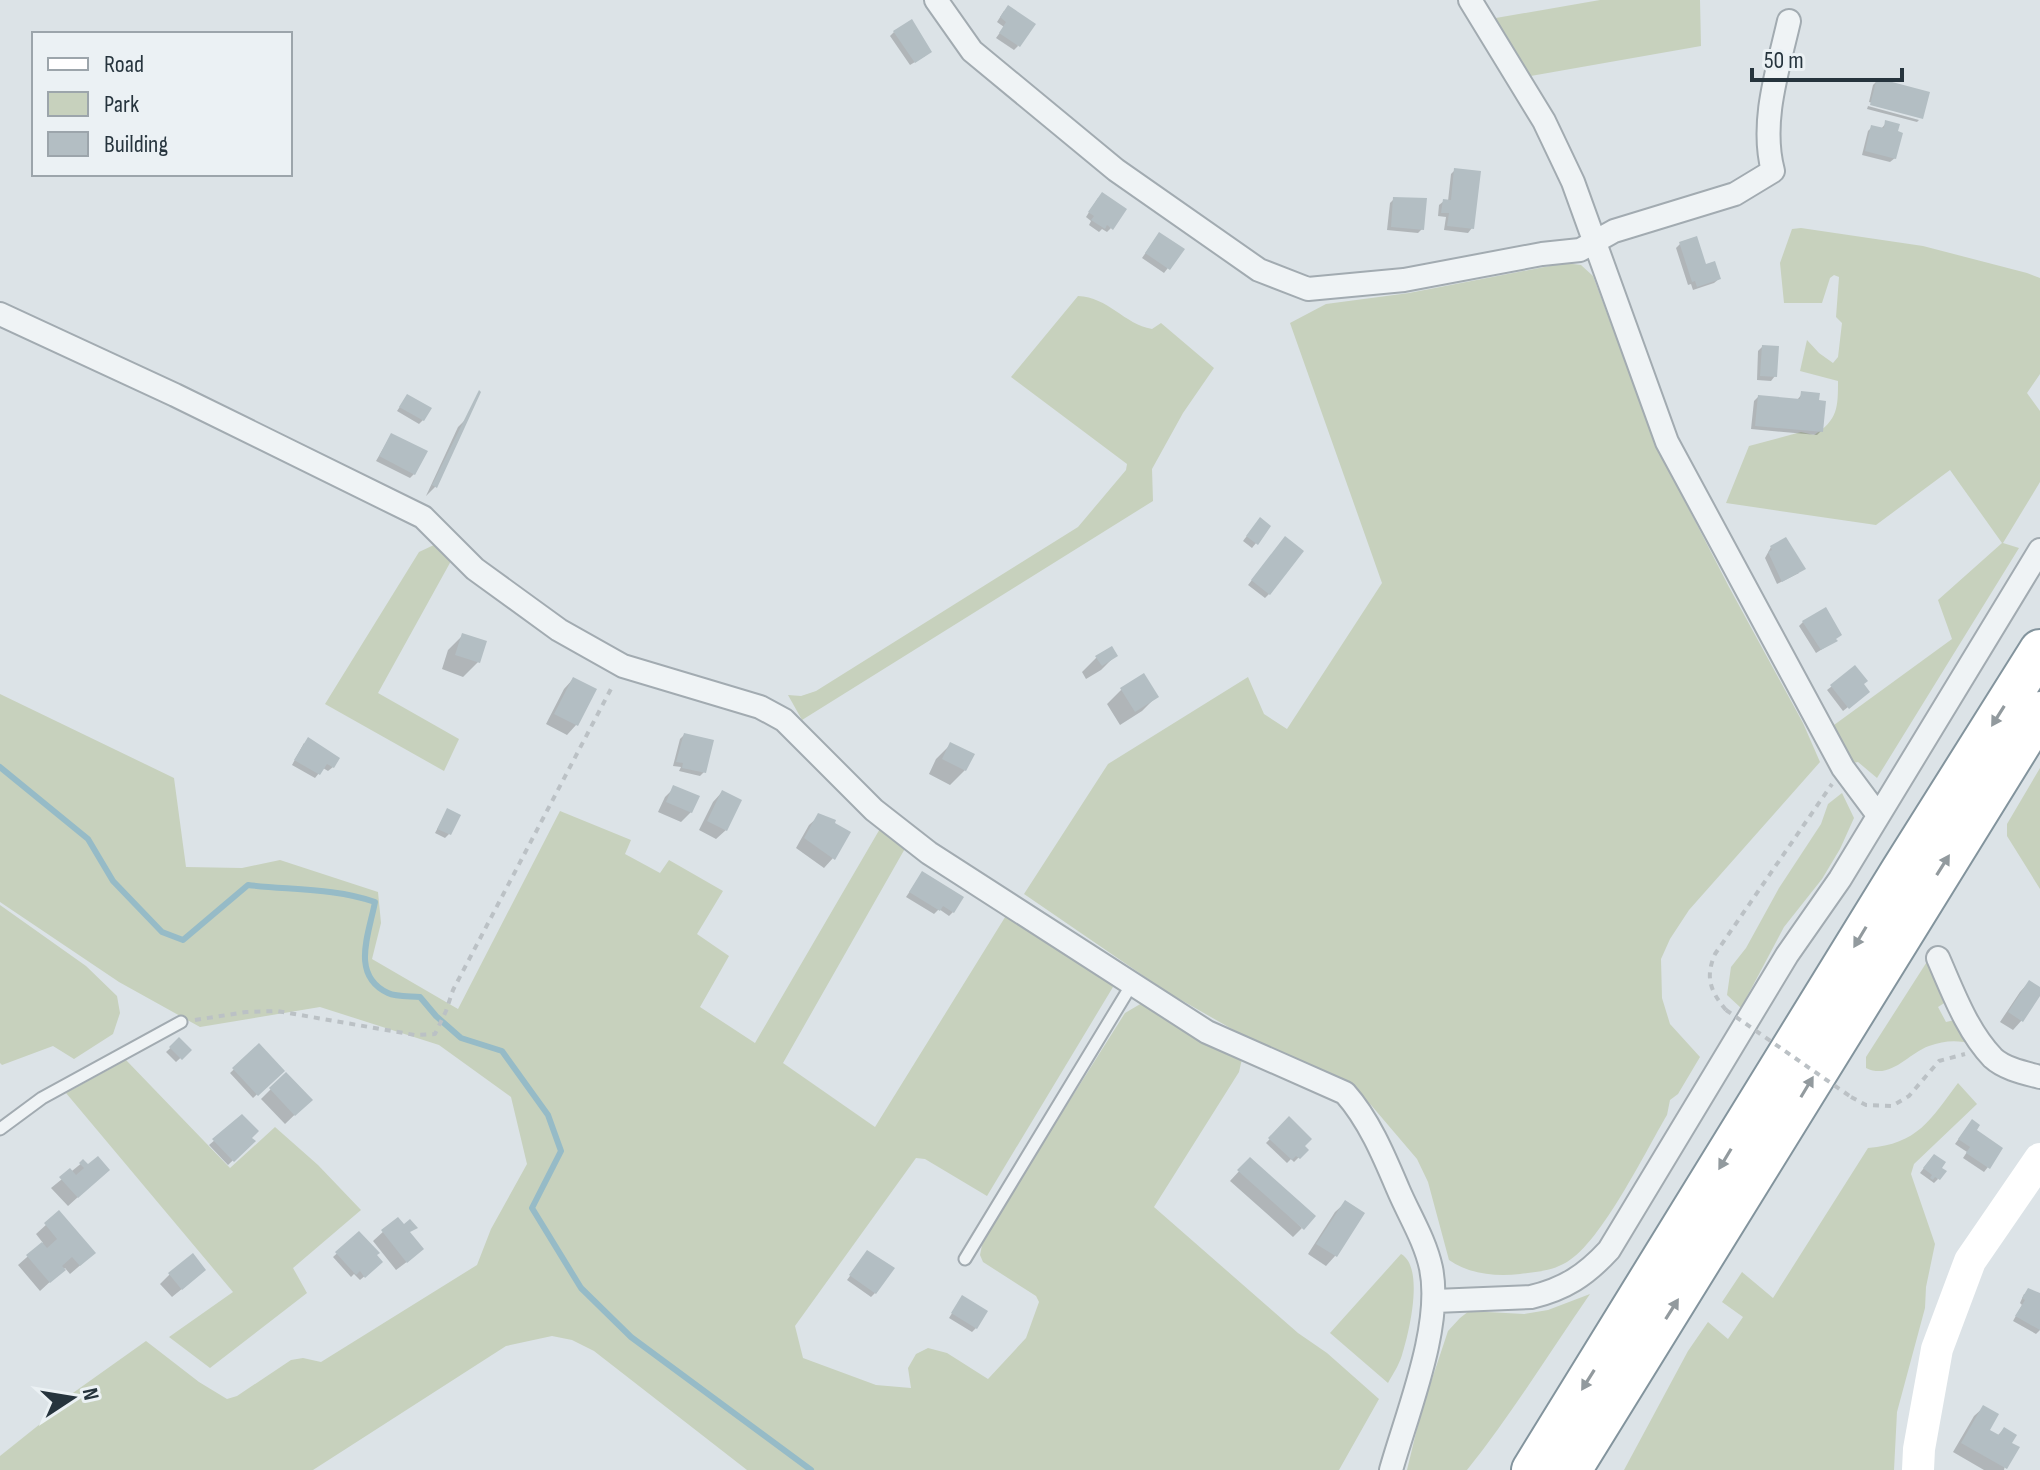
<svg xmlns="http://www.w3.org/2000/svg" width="2040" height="1470" font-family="'Sofia Sans Condensed',sans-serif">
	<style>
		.green { fill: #c7d1bd }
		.shadow { fill: #0003 }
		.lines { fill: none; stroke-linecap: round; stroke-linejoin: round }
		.stream { stroke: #96bbc7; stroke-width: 6 }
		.building { fill: #b3bec3 }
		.lane-casing { stroke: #a2abb1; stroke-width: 15 }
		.street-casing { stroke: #a2abb1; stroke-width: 26 }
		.highway-casing { stroke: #83949d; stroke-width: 44 }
		.path { stroke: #bbc1c5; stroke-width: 4; stroke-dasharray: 6 6; stroke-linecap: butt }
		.lane { stroke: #eff3f5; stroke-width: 11 }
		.street { stroke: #eff3f5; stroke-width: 22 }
		.secondary { stroke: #fff; stroke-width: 32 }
		.highway { stroke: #fff; stroke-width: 40 }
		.path-bridge { stroke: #bbc1c5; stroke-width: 4; stroke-dasharray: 6 6; stroke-linecap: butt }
		.oneway { fill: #929a9e }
	</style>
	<rect width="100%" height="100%" fill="#dce3e7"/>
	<!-- green -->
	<path class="green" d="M1600,0H1700L1701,46L1525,77L1490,19Z
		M1801,228L1923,246L2027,273L2040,278V374L2027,393L2040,411V482L2003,543L2019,548L1877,778L1858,762L1853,763L1840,743L1834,725L1952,639L1938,600L2002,543L1950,470L1876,525L1726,503L1749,446L1801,432L1814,435C1838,420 1838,407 1838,381L1800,371L1807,340L1819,353L1833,363L1838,357L1842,323L1836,317L1839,277L1834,275L1830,278L1822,303H1784L1780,263L1792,229Z
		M1565,263L1581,265L1593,276L1658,449L1729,587L1803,723L1820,762L1689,910L1670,939L1661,959L1662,998L1670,1024L1700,1057L1678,1094L1670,1100L1667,1115C1645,1152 1602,1241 1567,1262C1552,1271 1536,1272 1520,1274C1496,1277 1469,1274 1449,1260L1428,1182L1417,1159L1371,1105L1340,1079L1239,1033L1167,992L1024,894L1108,764L1248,677L1264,714L1287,729L1382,583L1290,323L1326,304L1409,293Z
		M1078,296C1108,297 1124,324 1152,329L1161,323L1214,368L1183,413L1152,469L1153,501L802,720L788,695L801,696L816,691L1078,527L1126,470L1127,464L1011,377Z
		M436,544L451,561L378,693L459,739L444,771L325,704L419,552Z
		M0,694L174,778L186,867L242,868L280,860L378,892L381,923L372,959L458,1009L560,811L631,840L625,854L660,873L669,860L723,891L697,934L729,956L700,1007L755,1043L881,827L907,845L783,1063L875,1127L1007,914L1106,979L1113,987L987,1196L925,1159L916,1158L795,1326L803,1358L876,1385L911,1388L908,1368L916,1354L928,1348L947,1353L988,1379L1026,1338L1039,1302L1036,1296L983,1262L980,1255L982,1245L1003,1206L1125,1013L1142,1003L1179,1028L1242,1059L1239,1072L1154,1207L1298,1333L1327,1353L1379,1399L1339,1470H747L594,1351L572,1340L552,1336L506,1346L313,1470H0V1456L60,1408L63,1400L146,1341L199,1382L227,1399L237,1396L291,1360L303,1358L321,1362L477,1265L491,1229L527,1164L511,1097L439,1045L320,1007L200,1027L119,982L0,902Z
		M2040,768V889L2007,836V824Z
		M1842,793L1854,818L1840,849L1822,879L1784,927L1741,1008L1727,995L1731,967L1746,948L1779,888L1821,824L1828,804Z
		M0,905L86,966L117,996L120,1013L113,1034L74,1059L53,1046L2,1065L0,1063Z
		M1930,957L1949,1000L1938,1007L1946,1022L1959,1019L1974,1044C1958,1040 1945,1040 1929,1046C1907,1054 1891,1080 1866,1068V1057Z
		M126,1060L230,1168L275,1127L318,1165L361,1210L293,1268L307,1293L210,1368L169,1337L233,1292L66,1093Z
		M1958,1083L1977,1104L1914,1164L1911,1174L1935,1244L1926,1287L1925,1308L1897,1412L1894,1470H1624L1688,1351L1708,1322L1728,1339L1743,1317L1722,1302L1742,1272L1773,1298L1868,1148C1918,1144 1930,1120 1958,1083Z
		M1401,1254C1425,1267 1409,1333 1402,1355C1399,1365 1393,1374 1388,1383L1330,1333Z
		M1590,1294C1549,1353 1512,1414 1467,1470H1407L1421,1412L1448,1331L1460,1318L1469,1311L1524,1314L1548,1310Z"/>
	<!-- shadow -->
	<path class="shadow" d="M1004,11L1018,46L1014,50L996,38L1004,27L997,22Z
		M894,32L925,56L910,65L890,36Z
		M1877,81L1921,116L1869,102L1873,85Z
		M1868,106L1919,120L1917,122L1867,109Z
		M1886,123L1895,158L1890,162L1862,155L1868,131L1872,127L1881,129Z
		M1455,170L1472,228L1468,233L1444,230L1446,217L1438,216L1439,205L1444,201H1448L1451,174Z
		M1098,198L1111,228L1107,232L1102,229L1099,232L1089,225L1091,221L1086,217Z
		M1394,199L1422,229L1418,233L1387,230L1390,203Z
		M1156,238L1182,250L1164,273L1142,258Z
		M1680,244L1719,279L1714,283L1693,290L1691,284L1688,285L1676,248Z
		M1762,347L1775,376L1771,381L1757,380L1758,351Z
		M1802,394L1821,431L1817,435L1751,429L1754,401L1758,397L1797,400Z
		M407,396L423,420L419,424L397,411Z
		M467,418L435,487L426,496L458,427Z
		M391,435L414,474L410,478L376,461Z
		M1256,524L1269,527L1252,548L1243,541Z
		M1281,543L1269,594L1265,598L1248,585Z
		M1771,547L1799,573L1777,584L1765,558Z
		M1803,622L1834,640L1835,641L1816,653L1799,626Z
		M463,635L478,662L463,677L442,669L448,650Z
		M1111,648L1116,655L1101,670L1086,679L1082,672L1096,658Z
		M1855,668L1863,695L1843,711L1827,690Z
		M573,679L576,725L567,735L546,724L564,689Z
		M1122,689L1157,696L1142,711L1120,725L1107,704Z
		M684,735L704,772L700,776L679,771L681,767L673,766L680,739Z
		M304,743L333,767L328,771L323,768L315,778L292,765Z
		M951,744L965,770L950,785L929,774L936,759Z
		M674,788L691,812L681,822L658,812L665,797Z
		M722,792L726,830L716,839L699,830L713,802Z
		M447,811L449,834L445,838L435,833Z
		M819,816L833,858L824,868L796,848L809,825Z
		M919,878L953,912L949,916L939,909L934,914L906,897Z
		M2029,982L2040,992L2022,1020L2013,1030L2000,1022L2020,992Z
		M179,1040L189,1050L176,1062L166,1052Z
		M259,1046L282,1071L253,1098L230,1073Z
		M285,1075L310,1100L285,1124L261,1099Z
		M242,1117L253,1141L228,1165L209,1145Z
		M1289,1119L1306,1150L1294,1162L1291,1159L1287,1163L1266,1143Z
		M1968,1126L1974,1130L1988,1167L1984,1172L1963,1158L1967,1152L1955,1144Z
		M1930,1160L1938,1179L1934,1183L1920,1173Z
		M83,1162L98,1179L68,1206L51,1188Z
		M1241,1169L1302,1228L1293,1237L1230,1181Z
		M1345,1203L1362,1214L1335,1256L1326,1266L1308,1254L1335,1212Z
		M59,1213L84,1262L70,1274L65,1268L40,1291L18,1265L43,1243L36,1234Z
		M397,1219L408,1232L412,1258L396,1270L373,1241Z
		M359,1233L381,1262L360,1280L354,1274L351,1277L333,1257Z
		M864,1257L875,1293L871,1297L847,1280Z
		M170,1274L194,1279L172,1297L160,1284Z
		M2024,1294L2040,1296V1330L2036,1334L2013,1321L2022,1305L2020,1303Z
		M959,1302L976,1328L972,1332L949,1318Z
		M1984,1407L1987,1431L1997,1436L2004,1429L2010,1443L2004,1470H1984L1953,1452L1974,1416Z"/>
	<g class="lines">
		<!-- stream -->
		<path class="stream" d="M0,767L88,839L113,881L162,932L183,940L248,885C290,890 335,888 375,902C369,934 350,975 388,993C396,997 410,996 420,997L436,1016L461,1038L502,1051L548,1115L561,1151L532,1208L581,1288L631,1337L811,1470"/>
	</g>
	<!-- building -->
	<path class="building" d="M1008,5L1036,24L1020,47L999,33L1006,22L1000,17Z
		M912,19L932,52L915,63L893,31Z
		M1877,78L1930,92L1923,119L1870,105Z
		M1885,120L1900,124L1898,131L1903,133L1896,159L1865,151L1871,125L1884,128Z
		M1454,168L1481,171L1474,229L1447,226L1449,213H1441L1443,199L1451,200Z
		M1102,192L1127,209L1113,230L1107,225L1105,229L1091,220L1094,216L1088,212Z
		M1393,197L1427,198L1424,230L1391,227Z
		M1159,232L1185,249L1170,270L1145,253Z
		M1697,236L1706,264L1715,261L1721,279L1697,287L1695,281L1692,282L1679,242Z
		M1762,345L1779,346L1777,377L1760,376Z
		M479,390L481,392L437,488L432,485Z
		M1801,391L1820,393L1819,400L1826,401L1823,432L1755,426L1758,395L1800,399Z
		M407,394L432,408L424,421L399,407Z
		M391,433L428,451L415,475L379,456Z
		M1260,517L1271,526L1258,545L1246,536Z
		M1285,536L1304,551L1270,595L1251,580Z
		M1786,537L1806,569L1782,582L1768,552L1772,550L1770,546Z
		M1826,607L1842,635L1836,639L1838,641L1821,650L1802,621Z
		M462,633L487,641L480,663L455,655Z
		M1112,646L1118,656L1102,666L1095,656Z
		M1855,665L1868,681L1864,684L1870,692L1849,709L1830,685Z
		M1144,673L1159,697L1135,712L1120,688Z
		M573,677L597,689L578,726L554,714Z
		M684,733L714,740L706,773L682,768L683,763L676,762Z
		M308,737L340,758L334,768L327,764L320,775L294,760Z
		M950,742L975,754L966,771L942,759Z
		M673,785L700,796L692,813L666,802Z
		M722,790L742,800L727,831L707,821Z
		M447,808L461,815L451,835L437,829Z
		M818,813L836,820L835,823L851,832L835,860L804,838Z
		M922,871L964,897L954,913L943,906L940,911L909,892Z
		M2029,980L2040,987V996L2023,1022L2008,1012Z
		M179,1037L192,1050L182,1060L169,1047Z
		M259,1043L285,1071L258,1096L232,1068Z
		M286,1072L313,1100L295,1116L269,1088Z
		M242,1114L259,1131L252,1138L256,1141L234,1162L212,1139Z
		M1289,1116L1312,1139L1305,1146L1309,1150L1300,1159L1296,1156L1292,1160L1268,1138Z
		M1972,1119L1980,1125L1977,1130L2003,1148L1990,1169L1966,1153L1970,1147L1958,1139Z
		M1934,1154L1946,1162L1942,1168L1947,1171L1940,1180L1935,1177L1933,1180L1930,1178L1932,1175L1923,1168Z
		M98,1156L110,1170L78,1198L59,1177L70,1168L76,1175L84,1168L79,1163L83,1159L88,1164Z
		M1250,1157L1316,1216L1304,1230L1237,1170Z
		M1345,1200L1365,1213L1337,1257L1316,1244Z
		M59,1210L96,1253L80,1266L72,1257L62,1266L66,1270L50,1283L26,1255L42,1242L47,1248L57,1239L44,1223Z
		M398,1217L404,1224L410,1219L418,1228L410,1232L424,1249L407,1263L381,1230Z
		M359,1231L380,1253L377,1255L383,1262L365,1278L360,1271L356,1275L335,1252Z
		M867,1250L895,1268L876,1294L849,1275Z
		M193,1253L206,1270L182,1290L168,1273Z
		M2028,1288L2040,1293V1330L2015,1316L2025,1300L2022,1298Z
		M962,1295L988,1311L977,1329L951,1313Z
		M1983,1405L1999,1414L1990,1430L1999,1435L2004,1427L2017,1435L2012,1443L2020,1447L2007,1469L1961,1443Z"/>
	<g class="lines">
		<defs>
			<path id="lane" d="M0,1129L42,1098L181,1022
				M965,1259L1132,984"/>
			<path id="street" d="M936,0L972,51L1116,170L1259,270L1308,289L1404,280L1542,254L1580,250L1614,231L1735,194L1773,171C1760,122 1778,69 1789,21
				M1470,0L1544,121L1573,182L1667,442L1843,768L1878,815
				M0,314L175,395L423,517L475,569L559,630L623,666L760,707L784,720L874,810L929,853L1207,1032L1345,1093C1369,1120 1384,1156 1398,1189C1409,1215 1425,1240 1431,1268C1443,1326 1407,1413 1391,1470
				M1938,958C1953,992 1967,1031 1993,1058C2005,1069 2025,1073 2040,1077
				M1435,1301L1531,1297C1565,1289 1586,1275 1609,1250L1787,955L1840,879L2040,550"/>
			<path id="highway" d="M1532,1470L1901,871L2040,650
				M1571,1470L2040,712"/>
		</defs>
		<!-- lane casing -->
		<use href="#lane" class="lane-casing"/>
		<!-- street casing -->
		<use href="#street" class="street-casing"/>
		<!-- highway casing -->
		<use href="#highway" class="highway-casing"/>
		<!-- path -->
		<path class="path" d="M1726,1010C1710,991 1705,977 1715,954L1832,784
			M195,1020L246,1012L277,1011L415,1035L435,1034L446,1011L453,990L613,685
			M1851,1097L1866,1105L1892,1106L1909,1096L1939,1061L1965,1054"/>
		<!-- lane -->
		<use href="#lane" class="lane"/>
		<!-- street -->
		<use href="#street" class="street"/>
		<!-- secondary -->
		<path class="secondary" d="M1918,1470L1919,1449L1937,1349L1970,1261L2040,1159"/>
		<!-- highway -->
		<use href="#highway" class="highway"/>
		<!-- path-bridge -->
		<path class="path-bridge" d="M1726,1010L1851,1097"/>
	</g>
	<!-- one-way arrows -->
	<defs><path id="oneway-solid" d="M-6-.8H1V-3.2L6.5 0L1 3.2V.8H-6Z" transform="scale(2)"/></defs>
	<g class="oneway">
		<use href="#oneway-solid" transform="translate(1998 716) rotate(122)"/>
		<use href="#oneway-solid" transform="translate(1943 865) rotate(-58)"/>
		<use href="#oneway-solid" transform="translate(1860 937) rotate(121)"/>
		<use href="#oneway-solid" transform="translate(1807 1087) rotate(-59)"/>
		<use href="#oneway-solid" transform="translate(1725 1159) rotate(121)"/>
		<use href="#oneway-solid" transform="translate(1672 1309) rotate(-58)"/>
		<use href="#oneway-solid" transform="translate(1588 1380) rotate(122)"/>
	</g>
	<!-- legend -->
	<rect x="32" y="32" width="260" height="144" fill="#ebf1f4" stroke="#9ca5ab" stroke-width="2"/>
	<rect x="48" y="58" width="40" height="12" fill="#ffffff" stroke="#9ca5ab" stroke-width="2"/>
	<text x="104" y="72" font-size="24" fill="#26343d">Road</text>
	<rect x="48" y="92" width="40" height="24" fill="#c7d1bd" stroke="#9ca5ab" stroke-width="2"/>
	<text x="104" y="112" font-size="24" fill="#26343d">Park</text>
	<rect x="48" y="132" width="40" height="24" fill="#b3bec3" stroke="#9ca5ab" stroke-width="2"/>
	<text x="104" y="152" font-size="24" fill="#26343d">Building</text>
	<!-- north arrow -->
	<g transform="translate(72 1398) rotate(78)" stroke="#ebf1f4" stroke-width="6" paint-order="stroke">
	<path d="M0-6L14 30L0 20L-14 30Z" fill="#26343d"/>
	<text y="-12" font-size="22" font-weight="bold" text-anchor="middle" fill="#26343d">N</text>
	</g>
	<!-- scale -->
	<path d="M1752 68v12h150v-12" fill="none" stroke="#26343d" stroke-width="4"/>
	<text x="1764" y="68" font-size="24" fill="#26343d" stroke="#ebf1f4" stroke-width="6" paint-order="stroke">50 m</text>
</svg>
